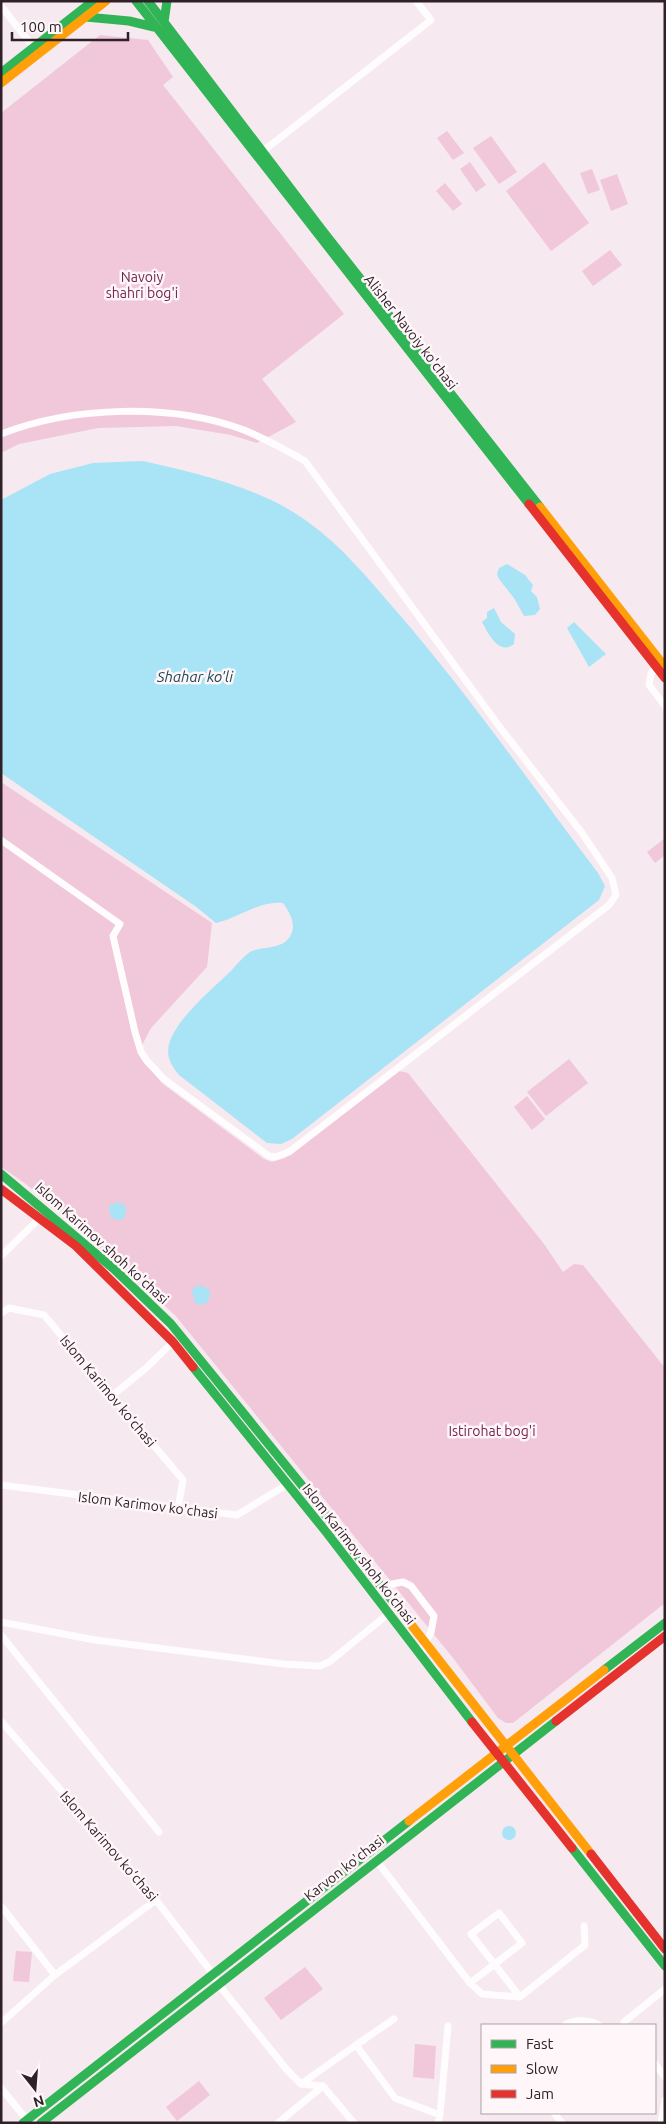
<svg xmlns="http://www.w3.org/2000/svg" width="666" height="2124" font-family="Ubuntu,sans-serif">
	<style>
		.green { fill: #f1c7da }
		.water { fill: #a8e3f6 }
		.lines { fill: none; stroke-linecap: round; stroke-linejoin: round }
		.street { stroke: #fefcfd; stroke-width: 7 }
		.fast { stroke: #30b455; stroke-width: 9 }
		.slow { stroke: #ff9f0a; stroke-width: 9 }
		.jam { stroke: #e5322d; stroke-width: 9 }
		.labels { text-anchor: middle; dominant-baseline: central; stroke-width: 5; stroke-linejoin: round; paint-order: stroke }
		.park-label { font-size: 14px; fill: #742450; stroke: #fef6f9 }
		.street-label { font-size: 14px; fill: #2f2127; stroke: #fef6f9 }
		.water-label { font-size: 15px; font-style: italic; fill: #204954; stroke: #fef6f9 }
	</style>
	<rect width="100%" height="100%" fill="#f6e9ef"/>
	<!-- green -->
	<path class="green" d="M100,35L148,40L173,77L163,85L344,314L262,379L296,422L257,443L231,435L176,426L98,428L19,444L1,453V113Z
		M447,131L464,153L453,160L437,138Z
		M491,136L517,172L499,184L473,148Z
		M470,162L486,185L476,192L460,169Z
		M544,162L589,223L551,251L506,191Z
		M592,169L600,190L588,194L580,173Z
		M617,174L628,204L611,211L600,180Z
		M445,183L462,204L453,211L436,191Z
		M610,250L622,265L593,286L582,271Z
		M1,782L212,923L207,967L151,1028L138,1053L143,1061L163,1084L264,1159L272,1162L285,1158L399,1071L408,1073L544,1244L563,1272L574,1264L583,1265L665,1368V1603L513,1723H506L498,1718L453,1658L175,1315L72,1222L26,1184L1,1167Z
		M665,838V855L655,863L647,852Z
		M569,1059L588,1083L546,1116L527,1092Z
		M527,1096L545,1119L532,1130L514,1107Z
		M16,1951L32,1952L29,1982L13,1981Z
		M305,1967L323,1989L281,2020L264,1998Z
		M415,2044L436,2046L434,2079L413,2077Z
		M199,2081L210,2095L177,2121L166,2107Z"/>
	<!-- water -->
	<path class="water" d="M143,461C199,474 260,487 308,522C343,547 370,581 398,613C469,695 532,786 598,873L605,886L599,900L292,1139L281,1144L267,1143L179,1075C171,1065 166,1057 169,1044C176,1019 212,989 231,971C236,965 243,957 250,952C261,946 280,950 289,938C298,926 290,913 283,903C260,900 239,918 216,923L195,906L1,773V500L50,474L93,463Z
		M507,564L525,575L533,585L531,591L537,597L540,609L535,615L524,616L514,598L499,579L497,574L499,568Z
		M494,608L501,622L515,634L514,644C499,656 488,633 482,622L487,618V612Z
		M574,622L606,654L589,667L567,628Z
		M117,1201L120,1204L124,1203L125,1208L127,1211L125,1213V1218L118,1221L116,1218L111,1219V1214L108,1211L110,1208V1204H115Z
		M202,1285L204,1288H209V1293L211,1295L209,1298L208,1302L201,1305L194,1302V1297L192,1294L194,1287Z
		M502 1833a7 7 0 1 1 14 0a7 7 0 1 1-14 0Z"/>
	<g class="lines">
		<!-- street -->
		<path class="street" d="M1,6L34,48
			M258,155L431,20L416,1
			M1,434C73,406 172,403 244,430C266,439 286,450 305,461L499,726L582,833L612,878L616,895L609,905L289,1152L275,1157L269,1156L164,1079L147,1061L141,1052L135,1032L113,936L120,924L1,840
			M657,668L651,673L649,685L665,706
			M1,1256L42,1216
			M1,1313L9,1308L44,1315L183,1480L178,1508
			M113,1395L146,1368L173,1342
			M1,1485L237,1515L288,1484
			M381,1586L403,1582L411,1586L434,1616L431,1632L420,1655
			M1,1622L95,1640L283,1664L320,1666L329,1662L388,1614
			M1,1635L159,1832
			M1,1721L156,1900L213,1974L219,1985L287,2070L301,2084L323,2086L354,2123
			M376,1860L470,1983L522,1943L499,1913L471,1934L520,1997
			M1,1906L55,1975
			M470,1983L482,1994L520,1997L585,1945L584,1926
			M624,2022L665,1989
			M1,2023L55,1975L156,1900
			M565,2025C574,2019 591,2020 599,2025
			M356,2045L394,2019
			M655,2064L665,2077
			M301,2084L356,2045L395,2098L440,2115L448,2026
			M1,2088L27,2120
			M554,2113L562,2123
			M278,2123L323,2086
			M438,2123L440,2115
			M661,2123L665,2100"/>
		<!-- fast -->
		<path class="fast" d="M136,1L529,504
			M148,1L322,230L540,507
			M86,17L129,21L154,27
			M164,22L167,1
			M1,73L93,1
			M1,1174L114,1269L171,1324L313,1499L395,1604
			M193,1367L327,1533L472,1722
			M604,1670L665,1623
			M572,1848L665,1966
			M23,2123L409,1821
			M41,2123L556,1721"/>
		<!-- slow -->
		<path class="slow" d="M1,83L106,1
			M540,507L665,667
			M395,1604L591,1854
			M409,1821L604,1670"/>
		<!-- jam -->
		<path class="jam" d="M529,504L665,678
			M1,1189L76,1246L173,1342L193,1367
			M556,1721L665,1636
			M472,1722L572,1848
			M591,1854L665,1949"/>
	</g>
	<g class="labels">
		<!-- park labels -->
		<g class="park-label">
			<text x="142" y="277">Navoiy<tspan x="142" dy="16">shahri bog'i</tspan></text>
			<text x="492" y="1431">Istirohat bog'i</text>
		</g>
		<!-- street labels -->
		<g class="street-label">
			<text transform="translate(411 332) rotate(52)">Alisher Navoiy ko'chasi</text>
			<text transform="translate(102 1243) rotate(42)">Islom Karimov shoh ko'chasi</text>
			<text transform="translate(108 1391) rotate(50)">Islom Karimov ko‘chasi</text>
			<text transform="translate(148 1505) rotate(7)">Islom Karimov ko'chasi</text>
			<text transform="translate(359 1554) rotate(52)">Islom Karimov shoh ko'chasi</text>
			<text transform="translate(109 1846) rotate(49)">Islom Karimov ko‘chasi</text>
			<text transform="translate(344 1868) rotate(-38)">Karvon ko'chasi</text>
		</g>
		<!-- water labels -->
		<g class="water-label">
			<text x="195" y="676">Shahar ko'li</text>
		</g>
	</g>
	<!-- border -->
	<rect width="666" height="2124" fill="none" stroke="#2f2127" stroke-width="5"/>
	<!-- legend -->
	<rect x="481" y="2024" width="175" height="90" fill="#fef6f9" stroke="#aba1a5"/>
	<rect x="491" y="2040" width="25" height="8" fill="#30b455" stroke="#aba1a5"/>
	<text x="526" y="2049" font-size="15" fill="#2f2127">Fast</text>
	<rect x="491" y="2065" width="25" height="8" fill="#ff9f0a" stroke="#aba1a5"/>
	<text x="526" y="2074" font-size="15" fill="#2f2127">Slow</text>
	<rect x="491" y="2090" width="25" height="8" fill="#e5322d" stroke="#aba1a5"/>
	<text x="526" y="2099" font-size="15" fill="#2f2127">Jam</text>
	<!-- north arrow -->
	<g transform="translate(35 2089) rotate(163)" stroke="#fef6f9" stroke-width="4" paint-order="stroke">
	<path d="M0-4L9 19L0 12L-9 19Z" fill="#2f2127"/>
	<text y="-8" font-size="14" font-weight="bold" text-anchor="middle" fill="#2f2127">N</text>
	</g>
	<!-- scale -->
	<path d="M12 32v8h116v-8" fill="none" stroke="#2f2127" stroke-width="2.5"/>
	<text x="20" y="32" font-size="15" fill="#2f2127" stroke="#fef6f9" stroke-width="4" paint-order="stroke">100 m</text>
</svg>
